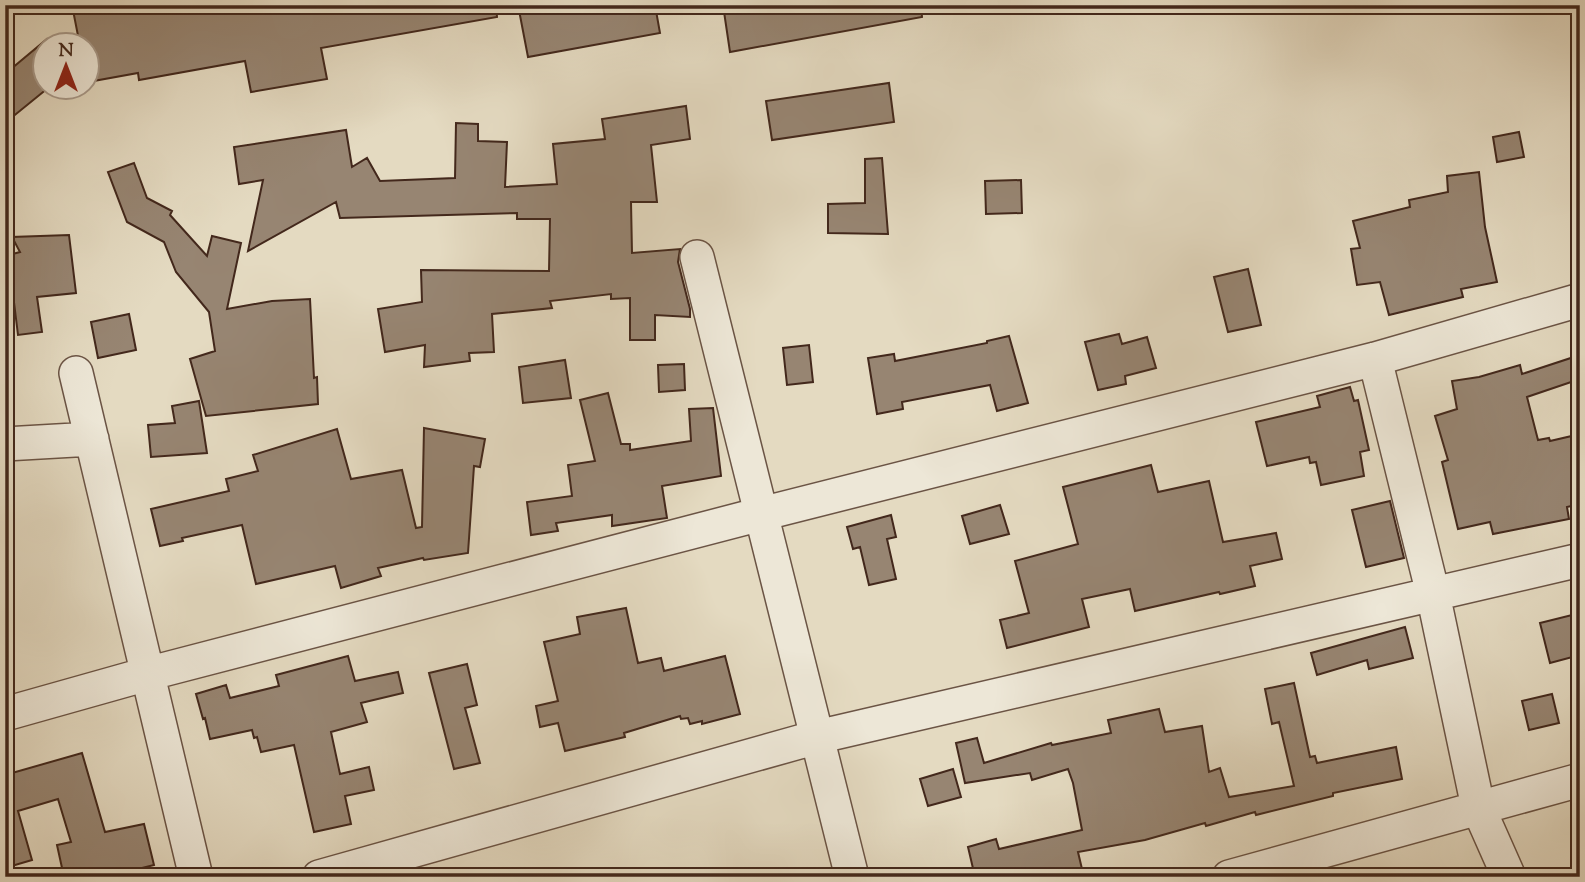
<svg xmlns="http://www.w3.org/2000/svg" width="1585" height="882" font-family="'Sorts Mill Goudy',serif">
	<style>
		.building { fill: #978572; stroke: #43281c; stroke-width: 2 }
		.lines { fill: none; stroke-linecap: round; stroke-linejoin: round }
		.minor-casing { stroke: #6b5445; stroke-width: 36 }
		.minor { stroke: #ede7d7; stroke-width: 33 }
	</style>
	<rect width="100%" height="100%" fill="#e4dac1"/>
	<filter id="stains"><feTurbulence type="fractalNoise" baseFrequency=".00286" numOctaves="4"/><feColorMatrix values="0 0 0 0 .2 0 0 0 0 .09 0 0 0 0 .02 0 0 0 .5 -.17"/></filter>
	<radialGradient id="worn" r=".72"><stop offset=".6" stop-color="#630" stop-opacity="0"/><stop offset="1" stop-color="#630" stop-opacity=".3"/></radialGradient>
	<!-- building -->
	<path class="building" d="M72,5H496L497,17L321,48L327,79L251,92L245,61L139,80L138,73L88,82V46H80Z
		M518,5H655L660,33L528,57Z
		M723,5H921L922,17L730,52Z
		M47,39L52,46H46V88H48L5,123V74Z
		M889,83L894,122L772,140L766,101Z
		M686,106L690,139L651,145L657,202H631L632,253L680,249L678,262L690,309V317L655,315V340H630V298L611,299V294L550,301L552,308L492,314L494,352L469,353L470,361L424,367L425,345L385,352L378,309L422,302L421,270L549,271L550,219H517V213L340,218L336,202L248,251L263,180L239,184L234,147L346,130L352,167L367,158L380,181L455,178L456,123L478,124V141L507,142L505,187L557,184L553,144L605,139L602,119Z
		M1519,132L1524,157L1497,162L1493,137Z
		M882,158L888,234L828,233V204L865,203V159Z
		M134,163L147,198L172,211L170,215L207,256L212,236L241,243L227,309L272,301L310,299L314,378L317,377L318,404L206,416L190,359L215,351L209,312L176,272L164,242L127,222L108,172Z
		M1479,172L1485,227L1497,282L1461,289L1463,297L1389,315L1380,282L1357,285L1351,249L1360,248L1353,221L1410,207L1409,200L1448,192L1447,176Z
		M1021,180L1022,213L986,214L985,181Z
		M69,235L76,293L37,297L42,332L18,335L12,286L5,288V256L20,252L12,237Z
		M1248,269L1261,325L1228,332L1214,277Z
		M129,314L136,350L98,358L91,322Z
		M1119,334L1122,344L1147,337L1156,368L1125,376L1126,384L1098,390L1085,342Z
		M1009,336L1028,403L997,411L990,385L902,402L903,409L877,414L868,358L894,354L895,361L987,343V341Z
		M809,345L813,382L787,385L783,348Z
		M1580,355V379L1527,397L1538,440L1549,438L1550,441L1576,435L1580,449V504L1567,507L1569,519L1493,534L1490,522L1458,529L1442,462L1448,460L1435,416L1457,409L1452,381L1479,377L1520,365L1522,374Z
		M565,360L571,398L523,403L519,367Z
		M684,364L685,390L659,392L658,365Z
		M1350,387L1354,401L1358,400L1369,450L1360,452L1364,476L1321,485L1316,462L1310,463L1309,457L1267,466L1256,422L1320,407L1317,396Z
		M608,393L621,444H630V450L691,441L689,409L713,408L721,476L662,486L667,518L612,526V515L556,523L558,531L531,535L527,502L572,496L568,465L595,461L580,400Z
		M199,401L207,453L151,457L148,425L175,423L172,406Z
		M424,428L485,439L480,467L474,466L468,553L424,560L423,558L378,568L381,576L341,588L335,566L256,584L242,525L182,538L183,541L160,546L151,509L229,491L226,479L258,471L253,455L337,429L351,479L402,470L416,528L422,527Z
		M1151,465L1158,492L1209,481L1223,542L1276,533L1282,559L1250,566L1255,586L1220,594L1219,592L1135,611L1130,589L1082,599L1089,627L1007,648L1000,620L1029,613L1015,561L1078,544L1063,487Z
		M1390,501L1404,558L1366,567L1352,510Z
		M1000,505L1009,534L970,544L962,516Z
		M891,515L896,537L887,539L896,579L869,585L860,547L853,549L847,527Z
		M626,608L638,663L661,658L664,671L725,656L740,714L702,724V721L690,724L688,718L681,719L680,716L624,733L625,737L565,751L558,723L540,727L536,706L558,701L544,642L580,634L577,617Z
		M1580,613V655L1550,663L1540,623Z
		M1405,627L1413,658L1369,669L1367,660L1317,675L1311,653Z
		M348,656L355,681L398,672L403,693L361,703L367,722L331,732L340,774L369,767L374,790L345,796L351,824L314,832L294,745L261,752L257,737L254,738L252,730L210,739L205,718L203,719L196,694L226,685L230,698L279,686L276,675Z
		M467,664L477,705L465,708L480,763L454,769L429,673Z
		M1294,683L1310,757L1315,756L1317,763L1396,747L1402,779L1333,793V796L1256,815L1255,812L1206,826L1205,823L1145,840L1078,852L1082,869L1049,877H975L968,847L996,839L999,849L1082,830L1073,783L1068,769L1032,780L1030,773L965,783L956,743L977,738L984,763L1051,743L1052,745L1111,733L1108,720L1159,709L1165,732L1202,726L1209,772L1220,768L1229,797L1294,786L1279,722L1272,724L1265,689Z
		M1552,694L1559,723L1529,730L1522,701Z
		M82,753L105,832L144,824L154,865L106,877H64L57,845L71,842L58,799L18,811L32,860L5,868V775Z
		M953,769L961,797L928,806L920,779Z"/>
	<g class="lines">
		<defs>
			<path id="minor" d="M697,257L852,877
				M1375,359L1433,594L1478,807L1509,877
				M76,373L196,877
				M5,444L92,439
				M5,714L147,674L761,514L1375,359L1580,300
				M319,877L817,737L1580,560
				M1229,877L1580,780"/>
		</defs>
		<!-- minor casing -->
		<use href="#minor" class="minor-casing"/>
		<!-- minor -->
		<use href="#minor" class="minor"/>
	</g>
	<!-- margin -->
	<rect width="1585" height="882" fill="none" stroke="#e4dac1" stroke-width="28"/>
	<rect x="7" y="7" width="1571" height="868" fill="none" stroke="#43281c" stroke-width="3.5"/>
	<rect x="14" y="14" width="1557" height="854" fill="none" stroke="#43281c" stroke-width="2"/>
	<!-- north arrow -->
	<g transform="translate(66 66)"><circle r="33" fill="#ede7d7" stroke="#a99b8c" stroke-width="2"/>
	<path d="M0-5L12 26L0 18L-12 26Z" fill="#8f2418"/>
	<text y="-10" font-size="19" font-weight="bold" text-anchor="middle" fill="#43281c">N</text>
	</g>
	<rect width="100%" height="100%" filter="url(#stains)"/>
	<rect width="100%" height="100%" fill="url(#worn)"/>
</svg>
